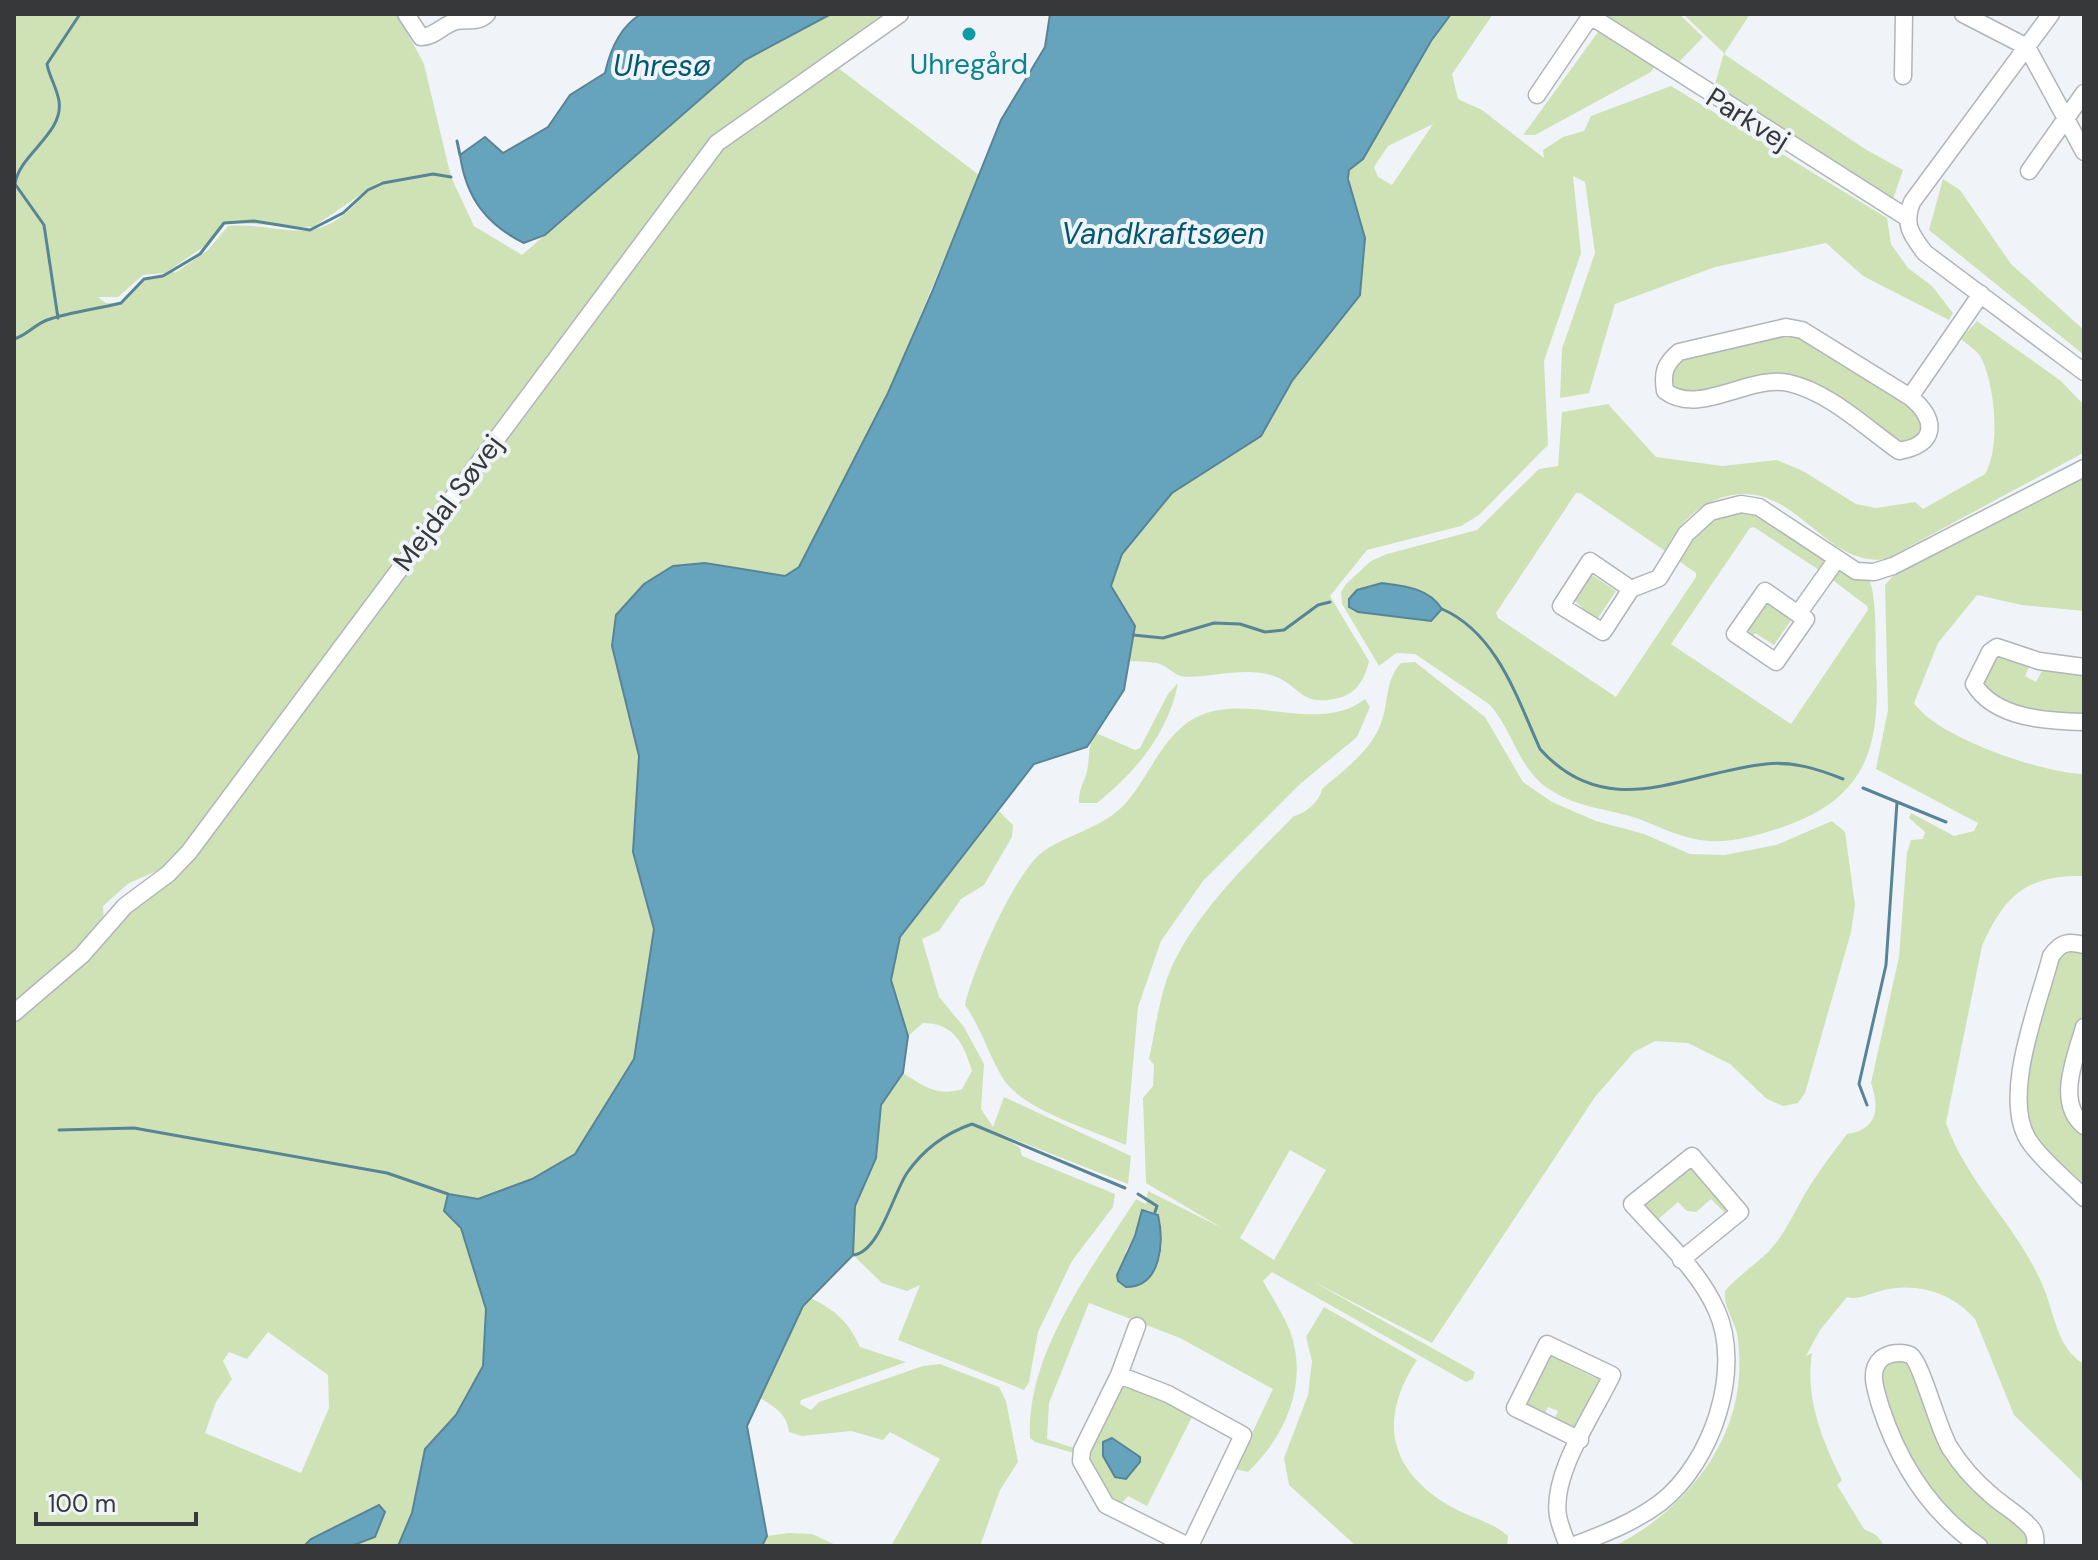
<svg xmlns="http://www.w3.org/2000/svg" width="2098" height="1560" font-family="'DM Sans',sans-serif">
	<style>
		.green { fill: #cee2b6; fill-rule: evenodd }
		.water { fill: #66a4bd; stroke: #588496; stroke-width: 2 }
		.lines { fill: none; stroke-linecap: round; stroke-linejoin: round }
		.stream { stroke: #588496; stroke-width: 3 }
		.minor-casing { stroke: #b1b5b9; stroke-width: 19 }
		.minor { stroke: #fff; stroke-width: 16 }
		.culture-dot { fill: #0f9aa8; stroke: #f0f4f9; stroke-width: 3 }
		.labels { text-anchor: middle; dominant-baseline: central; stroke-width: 8; stroke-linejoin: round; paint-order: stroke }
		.culture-label { font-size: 28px; fill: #0d838f; stroke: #f0f4f9 }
		.street-label { font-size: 28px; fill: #36383a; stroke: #f0f4f9 }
		.water-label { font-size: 30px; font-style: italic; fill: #005973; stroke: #f0f4f9 }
	</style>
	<rect width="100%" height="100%" fill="#f0f4f9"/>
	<!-- green -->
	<path class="green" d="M14,14H397L424,64L451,177L474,226L522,255L745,60L831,14H894L714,139L186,847L164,868L129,883L103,906L104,923L81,948L14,1006ZM381,181C379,185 366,193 360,199C314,251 286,222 228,226L208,250L175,273L173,271L144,279L121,303H106L98,297H118L143,275L165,273L205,246L224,223C255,223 285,227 313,227Z
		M1451,14H1493L1452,74L1458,99L1482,110L1544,158L1543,150L1563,137L1584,131L1591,116L1671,86L1887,218L1891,244L1908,268L1932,286L1953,313L1949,320L1863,276L1826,243L1715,267L1615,304L1589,393L1560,398L1562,349L1595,253L1585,182L1573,176L1581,253L1544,361L1548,445L1479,515L1461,526L1367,550L1330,596L1369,661C1365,680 1355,696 1334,699C1302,705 1300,688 1279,678C1252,665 1214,677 1186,677C1174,676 1169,667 1160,664C1151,661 1138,662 1129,661L1135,626L1111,586L1122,554L1172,493L1261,436L1292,381L1360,295L1349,170L1363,159L1431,41ZM1433,124L1392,185L1378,177L1374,167L1388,146Z
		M1607,14H1679L1703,37L1676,65L1602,20Z
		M1683,14H1750L1724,54L1865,149L1903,170L1893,199L1726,97L1715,84L1724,53Z
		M1601,28L1656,65L1651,72L1535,135H1523Z
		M833,64L979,175L888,393L799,567L785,576L705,563L612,646L639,756L633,852L654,929L634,1059L575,1153L532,1179L478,1199L449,1194L453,1217L461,1228L486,1309L483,1366L456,1415L425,1450L412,1513L398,1546H351L375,1537L377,1505L311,1539L304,1546H14V1022C63,980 102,928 154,890L722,145ZM268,1332L328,1375L329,1408L301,1473L205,1433L216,1402L232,1379L223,1361L229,1352L247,1359Z
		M1943,179L1960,190L2011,264L2084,330V355L1929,230Z
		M1977,321L2061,381L2084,405L2083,453L1886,559C1820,569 1793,469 1715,500C1691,510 1676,529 1665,551L1580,493H1576L1496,613L1498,618L1616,697L1696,577V573L1676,559L1691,537L1716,514L1760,511L1828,559L1822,572L1754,527L1750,528L1671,644L1791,724L1868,610L1867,606L1830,578L1836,569L1842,567L1868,577C1878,597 1875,644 1876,668C1881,750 1864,800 1780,828C1758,835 1732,843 1708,841C1683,839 1663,828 1639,819C1610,809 1579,808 1552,791C1518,771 1514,731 1489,704L1415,654L1396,653L1379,666L1342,604L1341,592L1346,584L1371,561L1387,554L1477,530L1539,469L1558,466L1562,412L1608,404L1656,457L1722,466L1777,460L1803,471L1856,504L1876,508L1915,502L1923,509L1985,474C2001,448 1995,382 1980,356C1976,350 1967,344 1961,339Z
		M1775,333L1796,334L1923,413L1922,435L1907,443L1900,442L1813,385L1687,395L1671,385L1669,371L1678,359Z
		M2084,475V611L2022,605L1977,595L1938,643L1914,703C1938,738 2042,773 2084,774V876C2028,874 2004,896 1982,946L1946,1123C1968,1186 2021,1229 2045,1291C2055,1317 2058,1349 2084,1364V1483L2014,1415L1975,1319C1950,1291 1913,1281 1877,1292C1865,1295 1859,1300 1847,1297L1820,1330L1806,1356L1812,1353C1805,1398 1822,1440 1842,1480L1837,1485L1864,1529L1876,1535L1885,1546H1614C1677,1516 1735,1450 1739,1376C1740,1363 1739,1346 1737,1333C1734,1321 1723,1305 1725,1292C1726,1286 1762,1259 1769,1251C1783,1236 1792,1217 1802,1199C1815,1176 1831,1155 1847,1134C1877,1130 1880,1109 1871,1083L1899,957L1907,853L1911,840L1923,839L1925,832L1909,818L1911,813L1954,836L1974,831L1978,823L1876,769L1888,710L1885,585L1893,576L1891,571Z
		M1586,571L1616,591L1596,621L1575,601Z
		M1770,599L1792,619L1774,645L1755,633L1752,637L1745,626L1763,600Z
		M2000,653L2031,663L2025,676L2036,682L2044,667L2084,671V717C2045,714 2012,710 1980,686L1985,666Z
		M1415,662L1485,717L1523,782L1552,802L1596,821L1644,834L1690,854L1725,855L1776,845L1832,821L1845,832L1855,905L1851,932L1805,1093L1798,1103L1783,1106L1767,1099L1730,1064L1688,1043L1655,1041L1634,1052L1595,1097L1432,1343L1312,1281L1475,1372L1473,1379L1466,1382L1272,1272L1263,1281C1272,1297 1283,1314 1290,1331C1309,1382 1286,1436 1248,1472L1235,1469L1273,1389L1180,1338L1089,1303L1049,1403L1047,1439L1077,1449L1074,1453L1035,1442L1030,1438C1026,1352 1092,1269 1136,1199L1146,1204L1148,1191L1222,1228L1146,1183L1143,1098L1153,1086L1154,1065L1149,1059C1156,1027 1160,988 1176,958C1205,903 1251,860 1294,816C1305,814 1320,801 1322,789C1345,769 1375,748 1383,717C1389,696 1386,680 1401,663ZM1290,1150L1326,1170L1274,1260L1240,1238ZM1148,1210L1158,1215L1162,1249L1125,1253Z
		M1178,683C1169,732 1136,772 1097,803H1079C1078,787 1087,780 1088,765C1090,751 1088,746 1096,733L1135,750L1140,748L1168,694Z
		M1365,699L1370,707L1357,737L1300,784L1203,881L1161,941L1138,1007L1126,1145C1092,1130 1020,1109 1002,1077C988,1053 982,1030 965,1005C972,971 1016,869 1045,850C1070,834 1103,827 1124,805C1151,776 1164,728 1204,714C1254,695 1320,734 1365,699Z
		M999,811L1013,825L1012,837L984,885L961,899L939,931L922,939L939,997L964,1027L984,1064L981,1109L993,1127L1004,1097L1131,1156L1128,1184L1001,1134L1020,1148L1022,1156L1115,1194L1113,1207L1072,1261L1038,1332L1029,1382L1024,1390L898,1340L920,1285L907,1291L882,1283L853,1255L855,1206L876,1158L881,1105L903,1073C923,1086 938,1097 962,1089L972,1071C964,1044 954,1023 923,1023L908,1036L891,980L900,937Z
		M2069,948L2084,950V1007L2069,1064L2084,1131V1185C2067,1168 2038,1147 2030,1124C2014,1083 2046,1002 2057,959Z
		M1692,1165L1728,1208L1726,1214L1711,1199L1696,1212L1687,1211L1678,1202L1655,1222L1644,1208V1198Z
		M811,1298C836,1311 848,1321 860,1347L906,1362L801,1400L800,1404L811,1410L819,1402L923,1366L940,1364L999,1387L1006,1401L1018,1462L1000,1490L980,1546H891L940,1459L890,1432L883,1440L851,1431L802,1436L789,1432C787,1414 775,1407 760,1398L803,1306Z
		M1324,1307L1417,1360C1379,1418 1387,1468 1448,1505C1468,1517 1491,1521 1508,1536L1507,1546H1356L1289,1485L1284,1458L1308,1395L1312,1361L1306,1337Z
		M1547,1353L1565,1356L1563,1362L1595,1378L1601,1374L1604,1384L1601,1389L1595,1387L1573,1432L1553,1422L1558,1411L1548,1407L1543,1417L1527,1408L1524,1401Z
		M1896,1358L1910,1362L1941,1438L2029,1533V1546H1989C1945,1518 1869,1420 1884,1366Z
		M1123,1384L1193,1415L1147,1506L1128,1496L1122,1503L1115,1504L1085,1456Z
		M789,1533L812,1534L838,1546H762L767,1536Z"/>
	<!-- water -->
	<path class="water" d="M641,14H831L745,60L545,235L524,243C487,225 466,198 460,155L485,137L503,153L548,127L570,95L605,73C610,50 621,26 641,14Z
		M1050,14H1451L1431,41L1363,159L1349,170L1348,179L1365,238L1360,295L1292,381L1261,436L1172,493L1122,554L1111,586L1135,626L1124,690L1087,747L1034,764L900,937L891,980L908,1036L903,1073L881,1105L876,1158L855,1206L853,1255L803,1306L747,1426L767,1536L762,1546H398L412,1513L425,1449L456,1415L483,1366L486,1309L461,1228L444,1211L448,1194L478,1199L532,1179L575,1154L634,1059L654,929L633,852L639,756L612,646L616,615L644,584L673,566L705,563L785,576L799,567L888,393L932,292L1001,120L1045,47Z
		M1382,583C1405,586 1429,588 1442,609L1431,621L1358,612L1349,607V599L1357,590Z
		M1142,1210L1158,1215C1164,1241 1162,1287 1126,1287L1118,1281L1117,1275L1135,1236Z
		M1112,1438L1140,1457V1462L1126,1479L1115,1477L1103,1456V1442Z
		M379,1505L385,1512L375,1537L351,1546H304L311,1539Z"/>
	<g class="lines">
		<!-- stream -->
		<path class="stream" d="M457,141L460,155
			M58,318L44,225L15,184C19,154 64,134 59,101C57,88 49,76 47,64L80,14
			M14,339C26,336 34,325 47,320C71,312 97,309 121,303L144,279L163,276L200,254L224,223L254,221L310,230L343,213L368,190L383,183L433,174L451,177
			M1442,609C1497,633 1517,698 1540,749C1608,825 1686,772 1766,764C1793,761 1818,769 1843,779
			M1133,635L1163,638L1214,623L1240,624L1265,632L1284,630L1318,605L1330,602
			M1863,788L1946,822
			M1867,1105L1859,1084L1886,965L1897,802
			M59,1130L134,1128L387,1173L448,1194
			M1138,1194L1157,1206L1155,1212
			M853,1255C879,1253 893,1194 907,1173C923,1150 946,1133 972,1124L1125,1188"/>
		<defs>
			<path id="minor" d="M406,14L421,37C435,37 443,24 457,21C468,19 478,23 487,14
				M1963,14L2027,47L2084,152
				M2051,14L1912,202C1903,224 1911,235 1925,253L2084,372
				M1592,17L1906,217
				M1903,76L1904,14
				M1537,95L1592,14
				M2029,171L2084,93
				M1910,397L1802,330L1786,327L1679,352C1665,364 1662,372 1665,391C1699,417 1750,374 1789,383C1829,392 1866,428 1899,451C1937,445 1938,419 1910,397L1981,294
				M1631,589L1590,561L1561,606L1603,632L1631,589L1659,578L1686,534L1710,512L1741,504L1759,507L1856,571L1874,572L1893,566L2084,468
				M1798,614L1806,619L1776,662L1735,634L1765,591L1798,614L1837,559
				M2084,667L2039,661L1997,647L1990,652L1974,684C1995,719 2048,721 2084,722
				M2084,945C2068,941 2061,942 2051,956C2039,1004 2000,1097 2029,1141C2043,1162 2067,1180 2084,1198
				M14,1013L82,955L125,906L168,874L189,852L717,143L900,14
				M2084,1027C2076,1057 2055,1102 2084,1126
				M1137,1326L1119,1375L1168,1394L1243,1435L1190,1546
				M1119,1375L1082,1450L1081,1461L1106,1505L1188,1546
				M1568,1546C1564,1536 1560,1526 1558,1516C1551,1474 1594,1413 1612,1375L1547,1344L1515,1408L1580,1440
				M1572,1546C1604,1534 1633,1523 1660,1503C1712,1463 1744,1369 1716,1309C1698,1269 1661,1237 1632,1204L1692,1156L1740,1212L1681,1260
				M1979,1546C1930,1512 1898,1461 1880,1405C1876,1390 1868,1371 1881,1359C1888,1353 1902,1351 1910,1355C1921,1360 1939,1432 1950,1448C1960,1464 1976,1482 1990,1494C2003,1506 2021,1515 2032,1529C2036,1535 2036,1540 2035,1546"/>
		</defs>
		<!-- minor casing -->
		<use href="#minor" class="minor-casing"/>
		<!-- minor -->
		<use href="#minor" class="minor"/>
	</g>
	<!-- markers -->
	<circle class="culture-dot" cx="969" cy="34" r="8"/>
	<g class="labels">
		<!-- culture labels -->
		<g class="culture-label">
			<text x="969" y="64">Uhregård</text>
		</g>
		<!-- street labels -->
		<g class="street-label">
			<text transform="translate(1748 119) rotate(32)">Parkvej</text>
			<text transform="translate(448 503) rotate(-53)">Mejdal Søvej</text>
		</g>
		<!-- water labels -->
		<g class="water-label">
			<text x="662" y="65">Uhresø</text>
			<text x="1163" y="233">Vandkraftsøen</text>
		</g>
	</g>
	<!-- border -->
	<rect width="2098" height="1560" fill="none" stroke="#36383a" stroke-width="32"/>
	<!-- scale -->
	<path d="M36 1512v12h160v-12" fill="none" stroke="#36383a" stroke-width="4"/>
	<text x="48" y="1512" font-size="24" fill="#36383a" stroke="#f0f4f9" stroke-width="6" paint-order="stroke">100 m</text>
</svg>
